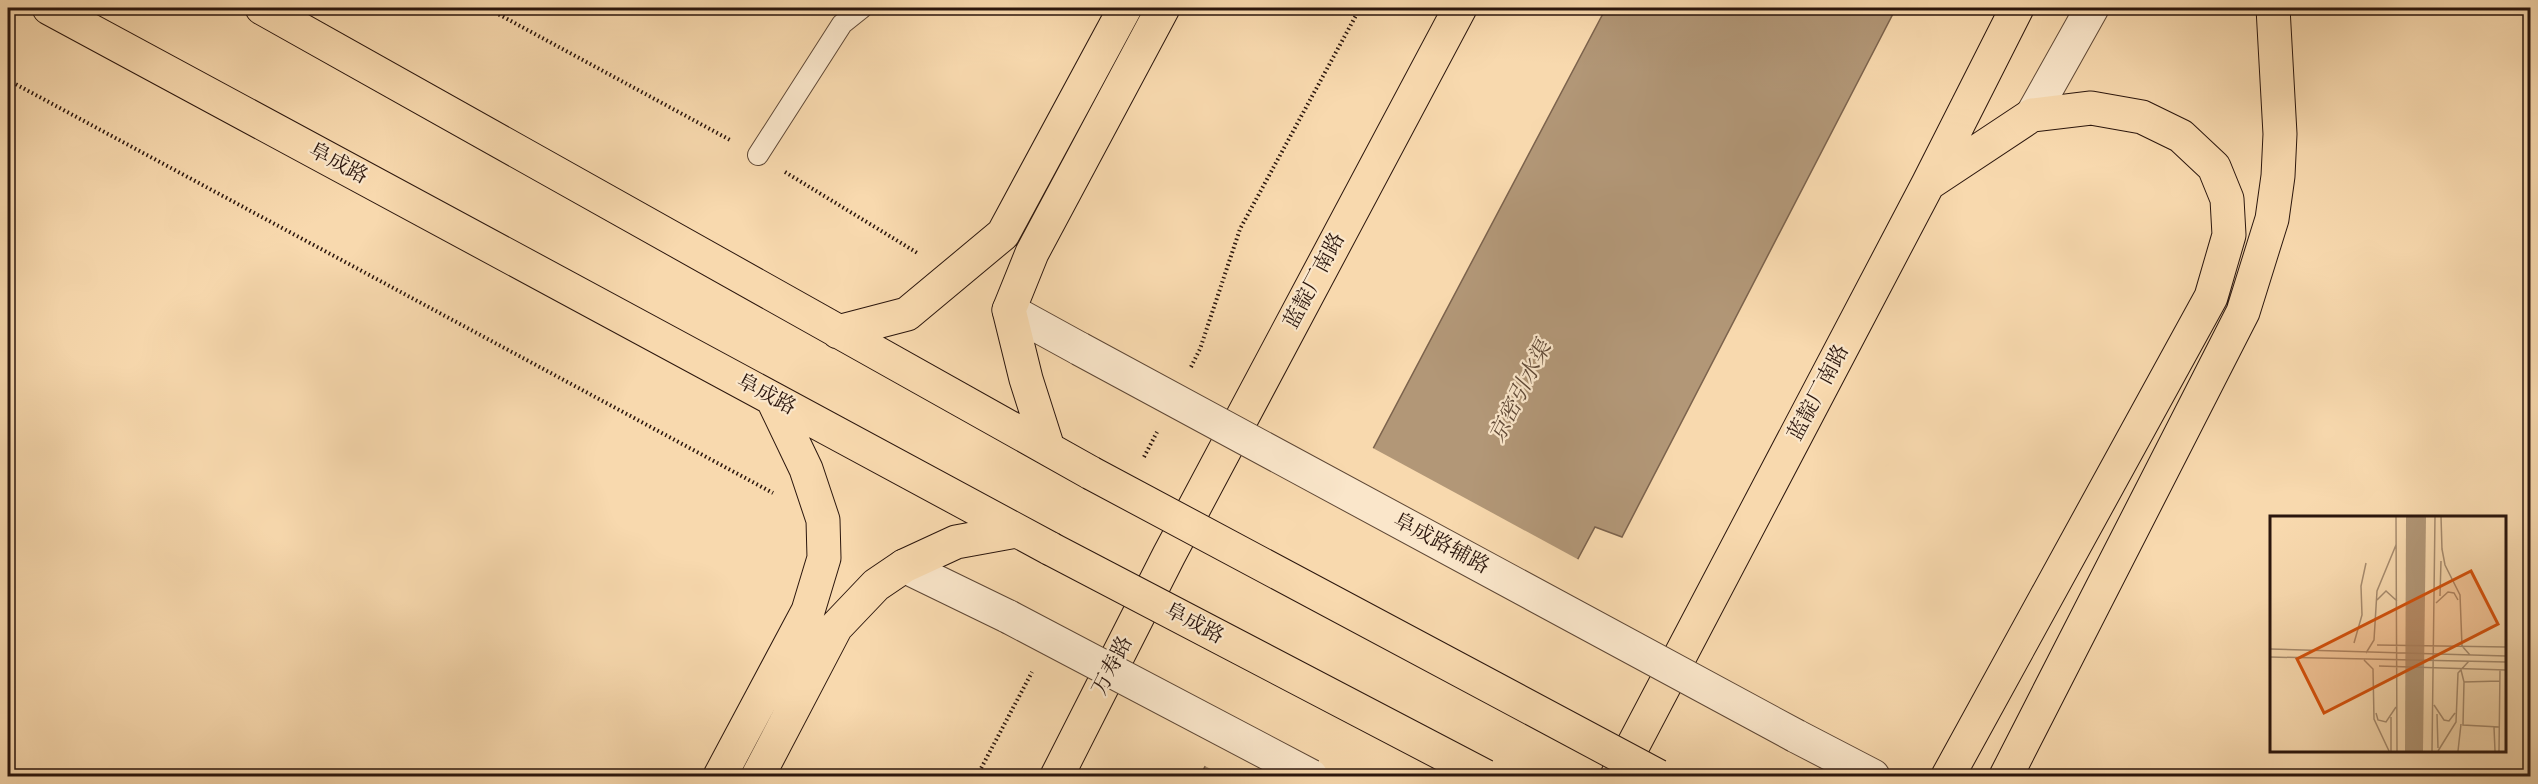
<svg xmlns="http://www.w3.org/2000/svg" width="2538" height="784" font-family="'IM FELL English','Noto Serif SC',serif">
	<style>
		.water { fill: #b29777; stroke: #7c634d; stroke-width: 1.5 }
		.pier { fill: #f8d9ae }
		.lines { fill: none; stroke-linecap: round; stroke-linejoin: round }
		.service-casing { stroke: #5e4735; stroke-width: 22 }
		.tertiary-casing { stroke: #5e4735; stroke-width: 35 }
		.trunk-casing { stroke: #2b160d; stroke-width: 35 }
		.path { stroke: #2b160d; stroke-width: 4; stroke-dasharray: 1.5 3; stroke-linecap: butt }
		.service { stroke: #fae6ca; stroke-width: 20 }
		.tertiary { stroke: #fae6ca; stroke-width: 33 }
		.trunk { stroke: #f8d9ae; stroke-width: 33 }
		.tertiary-bridge-casing { stroke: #5e4735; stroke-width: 35; stroke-linecap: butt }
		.trunk-bridge-casing { stroke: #2b160d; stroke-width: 35; stroke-linecap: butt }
		.tertiary-bridge { stroke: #fae6ca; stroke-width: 33 }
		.trunk-bridge { stroke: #f8d9ae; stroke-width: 33 }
		.labels { text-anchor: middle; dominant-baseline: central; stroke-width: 4.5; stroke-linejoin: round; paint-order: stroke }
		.street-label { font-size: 21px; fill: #2b160d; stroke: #fae6ca }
		.water-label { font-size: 22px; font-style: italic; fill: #614a37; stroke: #fae6ca }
		.inset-road { fill: none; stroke: #a68b6e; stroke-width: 1.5 }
		.view { fill: #d5520c; fill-opacity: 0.15; stroke: #d5520c; stroke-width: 3 }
		.inset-edge { fill: none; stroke: #2b160d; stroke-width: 3 }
	</style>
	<rect width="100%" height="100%" fill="#f8d9ae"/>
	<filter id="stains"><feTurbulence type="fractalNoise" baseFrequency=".00333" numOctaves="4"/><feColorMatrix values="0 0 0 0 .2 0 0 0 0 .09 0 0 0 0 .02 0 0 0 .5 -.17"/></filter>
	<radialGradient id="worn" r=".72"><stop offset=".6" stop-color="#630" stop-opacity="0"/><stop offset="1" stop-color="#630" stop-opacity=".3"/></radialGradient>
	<!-- water -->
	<path class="water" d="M1606,8H1896L1622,537L1595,527L1462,776H1200Z"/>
	<!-- pier -->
	<path class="pier" d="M1371,447L1581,561L1466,776H1224L1203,765Z"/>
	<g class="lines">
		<defs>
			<path id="service" d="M758,155L842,24L862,8"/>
			<path id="tertiary" d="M2032,115L2092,8
				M1009,310L1080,349
				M904,566L1009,617
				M1796,736L1873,776"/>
			<path id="trunk" d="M49,8L1051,549
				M262,8L1091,473
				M1928,184L2032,115L2091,108L2142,117L2181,136L2214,167L2227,199L2229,235L2211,297L1948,776
				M838,332L907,314L1003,234L1125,8
				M1048,448L1026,379L1009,310L1032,253L1163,8
				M720,776L808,611L824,558L823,520L806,469L773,400
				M758,776L836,627L876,585L904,566L956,542L1016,531
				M1057,776L1169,555L1460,8
				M1617,776L1928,184L2017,8
				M2006,776L2243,312L2272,219L2278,176L2280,134L2273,8"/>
		</defs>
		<!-- service casing -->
		<use href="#service" class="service-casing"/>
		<!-- tertiary casing -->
		<use href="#tertiary" class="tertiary-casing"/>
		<!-- trunk casing -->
		<use href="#trunk" class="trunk-casing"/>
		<!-- path -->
		<path class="path" d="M487,8L732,141
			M8,80L773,493
			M785,172L919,254
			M1191,367L1200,349L1240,229L1360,8
			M1144,457L1157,432
			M977,776L1032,672"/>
		<!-- service -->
		<use href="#service" class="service"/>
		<!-- tertiary -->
		<use href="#tertiary" class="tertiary"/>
		<!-- trunk -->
		<use href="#trunk" class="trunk"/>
		<defs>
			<path id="tertiary-bridge" d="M1080,349L1796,736
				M1009,617L1311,776"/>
			<path id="trunk-bridge" d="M1091,473L1658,776
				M1051,549L1485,776"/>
		</defs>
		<!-- tertiary-bridge casing -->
		<use href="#tertiary-bridge" class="tertiary-bridge-casing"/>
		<!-- trunk-bridge casing -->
		<use href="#trunk-bridge" class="trunk-bridge-casing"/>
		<!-- tertiary-bridge -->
		<use href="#tertiary-bridge" class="tertiary-bridge"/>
		<!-- trunk-bridge -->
		<use href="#trunk-bridge" class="trunk-bridge"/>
	</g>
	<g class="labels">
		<!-- street labels -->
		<g class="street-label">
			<text transform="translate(338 164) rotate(28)">阜成路</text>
			<text transform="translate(1315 281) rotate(-62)">蓝靛厂南路</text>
			<text transform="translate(1819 393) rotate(-62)">蓝靛厂南路</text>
			<text transform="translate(766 395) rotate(28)">阜成路</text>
			<text transform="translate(1441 544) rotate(28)">阜成路辅路</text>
			<text transform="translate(1194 624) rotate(28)">阜成路</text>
			<text transform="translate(1113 666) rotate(-63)">万寿路</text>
		</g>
		<!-- water labels -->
		<g class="water-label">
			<text transform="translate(1521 392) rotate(-63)">京密引水渠</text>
		</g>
	</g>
	<!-- overview -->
	<g transform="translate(2270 516)">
		<rect width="236" height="236" fill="#f8d9ae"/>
		<path d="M136,0H156L153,235H135Z" fill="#b29777"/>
		<path class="inset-road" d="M126,0L127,235M171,0L172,34M172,33L175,49L190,79L192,130L200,139M170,80L171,45M107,84L116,75L127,85M166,87L178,76L184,77L188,84M84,127L92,99L91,70L96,47M107,129L236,131M0,133L236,140M96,137L104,124L107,75L126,29M0,141L236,146M94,144L103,153L104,203L119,235M109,150L236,154M191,154L194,166L230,165M194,166L193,209L229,211M164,189L174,204L179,205L185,197M106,197L108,204L116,206L126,191M167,198L168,232M224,211L225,235M121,235V201M162,235L165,0M168,235L186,206L188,157L199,145M188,235L191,208M229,235L230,154"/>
		<path class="view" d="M201,55L228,108L54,197L27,143Z"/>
		<rect width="236" height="236" class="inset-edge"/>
	</g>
	<!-- margin -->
	<rect width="2538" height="784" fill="none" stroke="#f8d9ae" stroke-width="30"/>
	<rect x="9" y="9" width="2520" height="766" fill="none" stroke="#2b160d" stroke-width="3"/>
	<rect x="15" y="15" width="2508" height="754" fill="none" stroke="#2b160d" stroke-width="1.5"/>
	<rect width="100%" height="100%" filter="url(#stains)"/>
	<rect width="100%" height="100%" fill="url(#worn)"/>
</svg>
